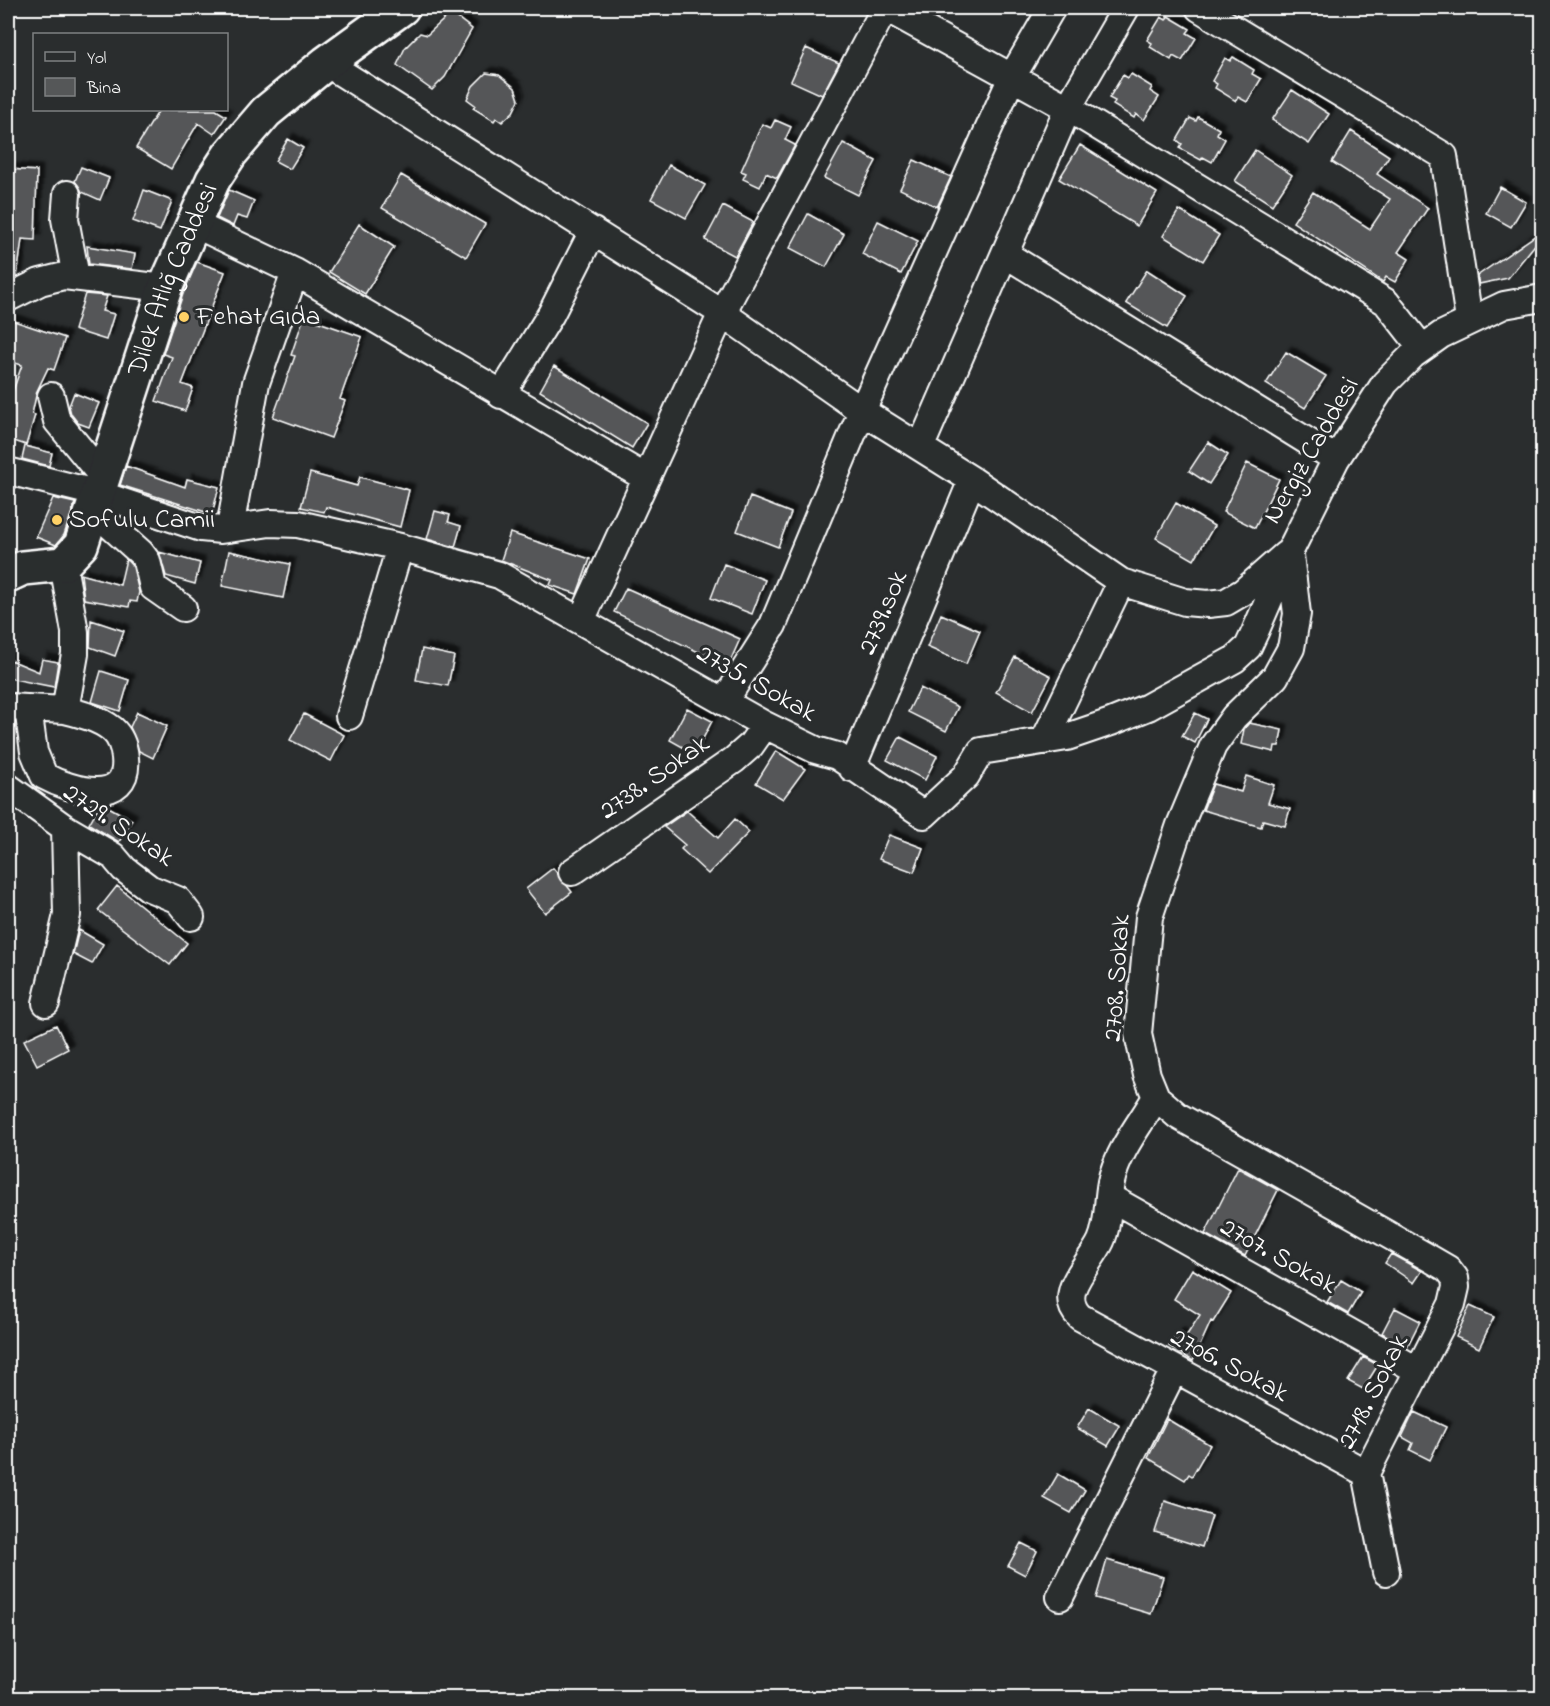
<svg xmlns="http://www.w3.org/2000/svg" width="1550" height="1706" font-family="'Indie Flower',sans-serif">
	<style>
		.building { fill: #555758; stroke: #fff; stroke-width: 1.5; filter: url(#shadow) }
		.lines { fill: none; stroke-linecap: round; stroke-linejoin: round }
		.minor-casing { stroke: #fff; stroke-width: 30 }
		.major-casing { stroke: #fff; stroke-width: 38 }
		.minor { stroke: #2a2d2e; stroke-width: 26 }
		.major { stroke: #2a2d2e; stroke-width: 33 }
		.poi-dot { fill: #ffd166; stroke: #2a2d2e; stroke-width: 2 }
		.labels { text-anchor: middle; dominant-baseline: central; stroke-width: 6; stroke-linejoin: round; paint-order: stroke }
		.street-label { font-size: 27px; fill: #fff; stroke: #2a2d2e }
		.poi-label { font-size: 27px; fill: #fff; stroke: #2a2d2e; text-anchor: start }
	</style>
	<defs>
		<filter id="shadow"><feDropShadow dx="5.5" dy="-5.5" stdDeviation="1.5" flood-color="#0009"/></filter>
	</defs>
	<rect width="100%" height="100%" fill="#2a2d2e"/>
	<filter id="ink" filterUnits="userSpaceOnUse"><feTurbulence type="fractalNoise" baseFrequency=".0167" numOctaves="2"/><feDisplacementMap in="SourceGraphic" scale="12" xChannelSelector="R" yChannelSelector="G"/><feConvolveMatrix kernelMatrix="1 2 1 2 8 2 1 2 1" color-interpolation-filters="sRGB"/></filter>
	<g filter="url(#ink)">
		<!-- building -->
		<path class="building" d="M451,13L472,29L445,77L432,90L397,65L405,48L420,33L427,35Z
			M1168,16L1190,29L1187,33L1196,38L1182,61L1173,56L1171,60L1150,47L1152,43L1147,40L1161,17L1166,20Z
			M806,48L839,63L822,95L791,81Z
			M1233,57L1254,70L1252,74L1261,79L1247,102L1238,97L1236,101L1215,88L1217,84L1212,81L1225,58L1230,61Z
			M486,73L499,75L515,88L519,100L513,112L502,122L496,118L494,121L473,108L475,105L467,99L473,86Z
			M1131,74L1152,87L1150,91L1159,97L1144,120L1136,114L1134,118L1113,105L1115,101L1109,98L1123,75L1128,78Z
			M1292,90L1329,114L1309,144L1272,120Z
			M159,110H216L226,116L214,134L198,123L171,169L136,148Z
			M1198,117L1219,129L1217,134L1225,139L1212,162L1203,157L1201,160L1179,148L1182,144L1177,140L1190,118L1196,121Z
			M775,120L791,127L785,140L795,145L777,178L766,173L760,187L743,179L746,173L741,171L762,124L771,128Z
			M1351,131L1389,156L1377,174L1428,208L1398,252L1409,259L1395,282L1386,277L1383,282L1293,222L1313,192L1370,229L1390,199L1332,162Z
			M288,139L303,148L290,169L275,161Z
			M843,143L876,161L858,195L824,178Z
			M1080,145L1157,193L1137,226L1059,179Z
			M1255,150L1292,175L1272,205L1235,181Z
			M914,160L951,177L937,207L900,189Z
			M669,165L705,185L686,218L651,199Z
			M81,167L109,178L100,200L82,192L75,181Z
			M8,169L37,171L35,240L22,239L17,277L8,281Z
			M401,175L485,224L466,257L382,208Z
			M1500,187L1526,202L1511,227L1486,213Z
			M144,190L172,201L160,231L133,221Z
			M229,190L254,201L247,219L237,216L233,226L217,218Z
			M723,206L753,222L735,256L705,240Z
			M1179,210L1219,235L1203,261L1163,236Z
			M808,214L844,234L826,267L790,248Z
			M878,221L918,241L901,274L862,254Z
			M359,224L394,247L365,294L329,272Z
			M1539,233L1542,236L1508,278L1479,284L1477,276Z
			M87,246L135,254L132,269L89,264Z
			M197,262L225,272L182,384L193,388L185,411L156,401L172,357L163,354L183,294Z
			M1147,270L1187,296L1167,328L1126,303Z
			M85,294L107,296L102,311L114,314L106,340L74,330Z
			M304,317L362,337L340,399L345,401L331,438L273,417L295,356L291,355Z
			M8,319L65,338L54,370L48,368L37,391L32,414L35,415L26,445L8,439V405L22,365L8,361Z
			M1286,352L1326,376L1305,408L1266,384Z
			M554,366L647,423L632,448L540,391Z
			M74,393L99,403L89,427L78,423L71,414L69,406Z
			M1208,442L1228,455L1209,484L1189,471Z
			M25,446L52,453L49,466L22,459Z
			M1247,463L1279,479L1255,528L1223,512Z
			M126,466L185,487L187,479L219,487L212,514L120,485Z
			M310,473L357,486L360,477L409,490L400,527L326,507L324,512L301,507Z
			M750,497L791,513L778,547L737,531Z
			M53,498L75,503L64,535L56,545L36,537Z
			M1176,503L1214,526L1194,560L1156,538Z
			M435,511L450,515L448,522L461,526L455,547L427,539Z
			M510,533L590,559L577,594L550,585L552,580L501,560Z
			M229,551L290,564L283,598L222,586Z
			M159,552L200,563L195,584L166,576Z
			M126,559L133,567L139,592L137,602L130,601L129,607L84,599L81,574L120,585Z
			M724,564L765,580L752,614L711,598Z
			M626,588L740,639L728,666L614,612Z
			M941,614L980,631L966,664L927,647Z
			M91,620L124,631L115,656L90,647Z
			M422,649L454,656L448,686L416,680Z
			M1015,657L1051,676L1032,712L996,692Z
			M8,659L39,672L42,659L58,662L54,687L8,678Z
			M101,671L129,680L120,711L92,702Z
			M920,688L958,707L946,731L908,712Z
			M687,708L712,721L695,754L670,740Z
			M137,712L167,726L153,758L139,751L130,727Z
			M1195,713L1207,719L1195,743L1182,736Z
			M304,714L344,735L331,761L290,740Z
			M1249,723L1282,730L1279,746H1275L1274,752L1241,744L1244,729Z
			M900,737L937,756L925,780L887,760Z
			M776,751L805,769L783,799L756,783Z
			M1246,776L1274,785L1268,803L1290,809L1285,826L1263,820L1261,827L1203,810L1213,784L1241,792Z
			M105,805L132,820L119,842L89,824L99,806Z
			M687,811L718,838L735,819L749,832L708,874L681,849L685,845L664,827Z
			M889,835L923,848L914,872L879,859Z
			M553,868L572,892L545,913L526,889Z
			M117,886L187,943L170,965L98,910Z
			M79,930L103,944L92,964L73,954Z
			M56,1025L68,1049L37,1065L24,1040Z
			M1238,1168L1278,1190L1245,1256L1205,1234Z
			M1391,1254L1422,1271L1414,1283L1385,1263Z
			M1192,1269L1231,1293L1213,1322L1211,1321L1193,1361L1169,1346L1178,1333L1185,1338L1200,1315L1174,1299Z
			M1341,1280L1361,1292L1348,1314L1327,1302Z
			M1470,1306L1494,1317L1479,1348L1456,1337Z
			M1395,1308L1420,1321L1407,1347L1382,1333Z
			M1363,1357L1378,1365L1363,1389L1348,1381Z
			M1089,1408L1120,1426L1108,1446L1077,1428Z
			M1414,1412L1446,1427L1430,1460L1410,1450L1413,1443L1402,1437Z
			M1167,1419L1210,1445L1192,1476L1189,1474L1185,1480L1148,1458Z
			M1058,1474L1085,1490L1071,1513L1044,1498Z
			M1165,1501L1212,1516L1202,1547L1155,1532Z
			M1021,1543L1037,1551L1025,1575L1008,1566Z
			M1107,1560L1163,1577L1151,1614L1096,1598Z"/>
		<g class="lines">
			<defs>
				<path id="minor" d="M886,8L1068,108L1386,302L1422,348
					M1199,8L1444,156L1469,320
					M326,63L722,313L862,411L972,480L1121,582L1185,602L1208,604L1226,602L1243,592L1285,555
					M67,194L65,219L76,277
					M192,223L295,272L646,478
					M1005,254L1336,459
					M8,298L40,282L64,276L165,288
					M501,395L551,314L593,231
					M51,396L57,421L102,476
					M921,446L1068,108L1126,8
					M8,471L96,493L201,528L221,530L270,523L298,524L400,547L499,575L765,725L816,750L837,756L924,815L966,776L981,751L1067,737L1111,722L1148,707L1235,659L1248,647L1255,632L1290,551L1336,459L1385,383L1413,355L1441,335L1504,305L1542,298
					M92,509L141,553L147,561L153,587L183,608
					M230,528L256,383L295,272
					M1290,555L1297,614L1291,648L1275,677L1234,717L1213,746L1180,825L1149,917L1138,1034L1147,1075L1156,1097L1178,1116L1431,1259L1448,1269L1455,1278L1456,1287L1452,1304L1366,1473L1386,1572
					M581,621L722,313L885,8
					M724,702L773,625L862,411L1012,77L1052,8
					M8,707L65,710
					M28,708L34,752L44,776C71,791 130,807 125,758C124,746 121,737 112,729C98,718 81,714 65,710L75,654V632L63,564
					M349,716L400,547
					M1044,741L1121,582
					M852,768L972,480
					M8,787L65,828L113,856L124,869L149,888L178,900L191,917
					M572,872L734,760L751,745L765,725
					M46,1003L67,915L65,828
					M1156,1097C1141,1123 1117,1152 1111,1182C1107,1202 1109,1223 1101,1241C1090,1265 1055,1293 1080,1317L1366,1473
					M1109,1197L1417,1370
					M1060,1597L1174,1370"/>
				<g id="major">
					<path id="s1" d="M8,575L23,568L63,564L81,545L165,288L213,180L230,154L266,112L326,63L402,8"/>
				</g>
			</defs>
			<!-- minor casing -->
			<use href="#minor" class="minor-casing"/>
			<!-- major casing -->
			<use href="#major" class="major-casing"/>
			<!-- minor -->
			<use href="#minor" class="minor"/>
			<!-- major -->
			<use href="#major" class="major"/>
		</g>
	</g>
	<!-- markers -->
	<g class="poi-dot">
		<circle cx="184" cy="317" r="6"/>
		<circle cx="57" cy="520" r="6"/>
	</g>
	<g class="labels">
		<!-- street labels -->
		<g class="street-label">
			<text stroke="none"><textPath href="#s1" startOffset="364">Dilek Atlığ Caddesi</textPath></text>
			<text transform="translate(1312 451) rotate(-60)">Nergiz Caddesi</text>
			<text transform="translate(884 613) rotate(-67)">2739.sok</text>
			<text transform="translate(756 684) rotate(29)">2735. Sokak</text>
			<text transform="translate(655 778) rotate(-35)">2738. Sokak</text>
			<text transform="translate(118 826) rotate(34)">2729. Sokak</text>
			<text transform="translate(1118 978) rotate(-86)">2708. Sokak</text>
			<text transform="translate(1278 1257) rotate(29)">2707. Sokak</text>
			<text transform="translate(1229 1366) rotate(28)">2706. Sokak</text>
			<text transform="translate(1374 1392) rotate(-63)">2718. Sokak</text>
		</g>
		<!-- poi labels -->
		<g class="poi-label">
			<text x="196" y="317">Fehat Gıda</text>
			<text x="69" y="520">Sofulu Camii</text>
		</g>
	</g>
	<!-- margin -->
	<rect width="1550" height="1706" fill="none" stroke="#2a2d2e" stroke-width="30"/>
	<rect x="15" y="15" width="1520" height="1676" fill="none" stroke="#fff" stroke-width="2" filter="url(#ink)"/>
	<!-- legend -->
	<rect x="33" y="33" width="195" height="78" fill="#2a2d2e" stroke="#7f8182" stroke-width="1.5"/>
	<rect x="45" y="52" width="30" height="9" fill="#2a2d2e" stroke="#7f8182" stroke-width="1.5"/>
	<text x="87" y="63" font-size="18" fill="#ffffff">Yol</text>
	<rect x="45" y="78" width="30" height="18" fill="#555758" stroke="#7f8182" stroke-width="1.5"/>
	<text x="87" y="93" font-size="18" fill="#ffffff">Bina</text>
</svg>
